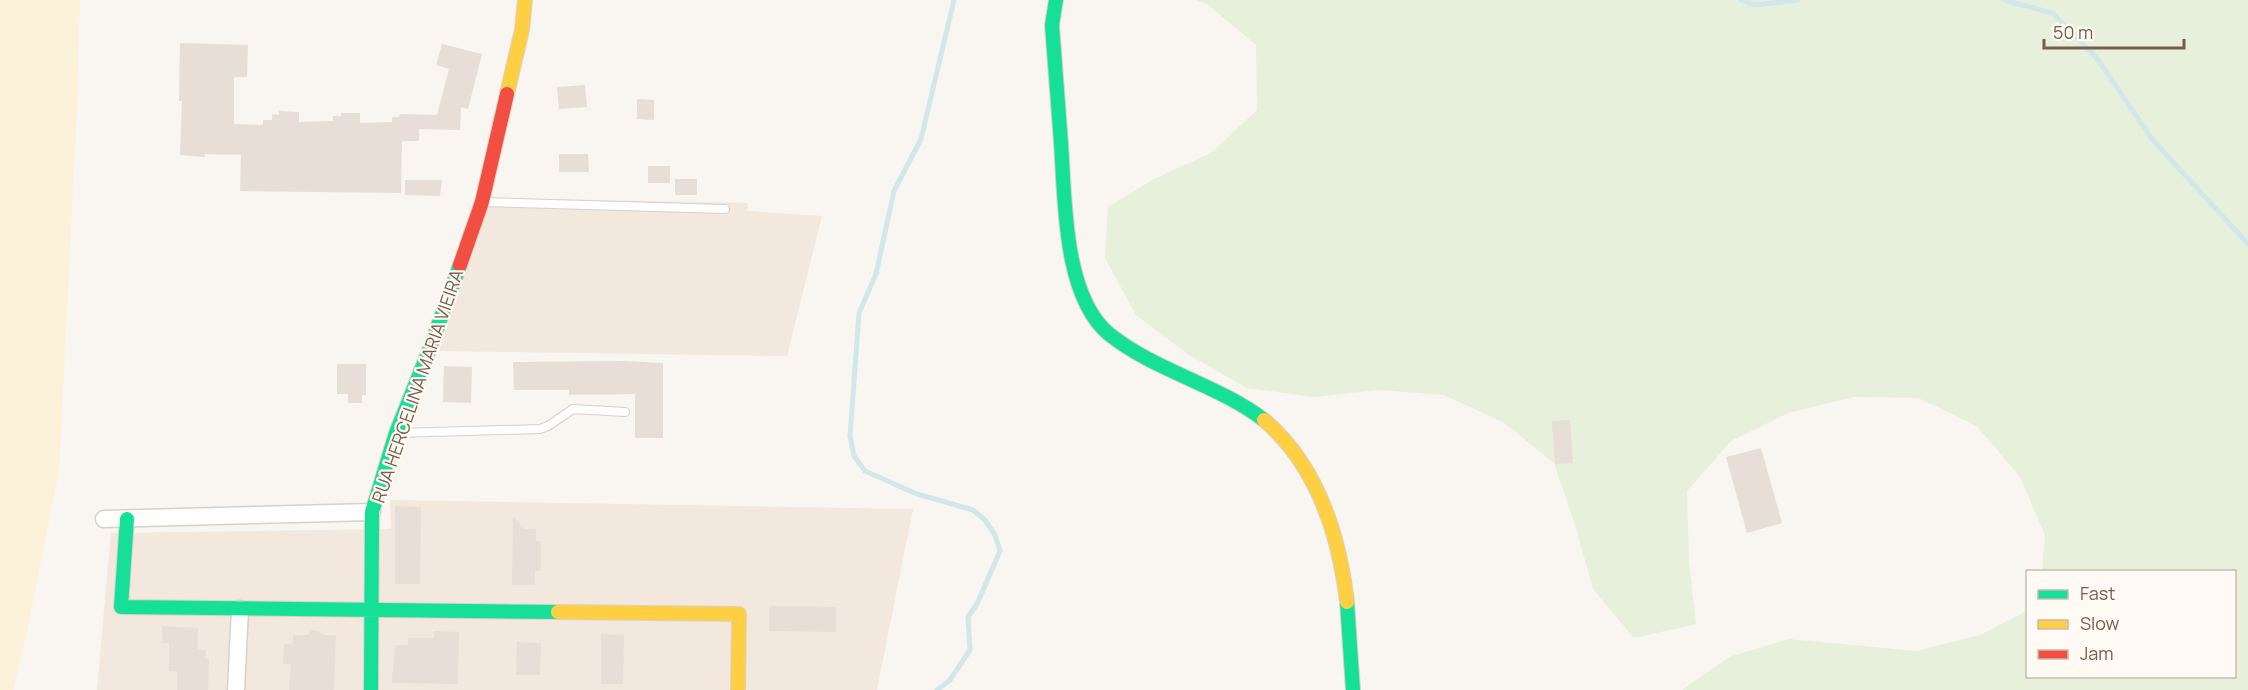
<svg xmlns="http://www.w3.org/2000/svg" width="2248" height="690" font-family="Manrope,sans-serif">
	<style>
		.residential { fill: #f2e8de }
		.green { fill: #e7f0db }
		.sand { fill: #fbf2d9 }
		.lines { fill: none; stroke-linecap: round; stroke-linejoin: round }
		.stream { stroke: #d0e8ea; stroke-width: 5 }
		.building { fill: #e6ded7 }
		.lane-casing { stroke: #d7d1cb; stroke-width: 10 }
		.street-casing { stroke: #d7d1cb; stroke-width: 19 }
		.fast-casing { stroke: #d9d2cb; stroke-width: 16 }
		.slow-casing { stroke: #d9d2cb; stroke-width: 16 }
		.jam-casing { stroke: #d9d2cb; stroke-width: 16 }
		.lane { stroke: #fefefd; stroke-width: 8 }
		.street { stroke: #fefefd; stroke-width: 16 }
		.fast { stroke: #16e098; stroke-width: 14 }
		.slow { stroke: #ffcf43; stroke-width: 14 }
		.jam { stroke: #f24e42; stroke-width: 14 }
		.labels { text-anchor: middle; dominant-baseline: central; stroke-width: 4.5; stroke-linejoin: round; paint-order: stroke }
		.street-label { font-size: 18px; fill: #7a5c4d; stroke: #fffaf3 }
	</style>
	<rect width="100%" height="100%" fill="#f9f5f0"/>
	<!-- residential -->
	<path class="residential" d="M489,198L748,203L747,211L822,216L787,356L439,351Z
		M390,500L913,509L877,690H97L111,533L391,529Z"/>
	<!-- green -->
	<path class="green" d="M1196,0H2248V690H1682L1729,657L1789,639L1916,651L1980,635L2027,611L2028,676H2234V572L2042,571L2045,535L2020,477L1977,426L1918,398L1854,397L1788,413L1731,441L1687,491L1689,561L1696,624L1634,638L1593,589L1576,528L1554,463L1503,422L1444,395L1379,390L1314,397L1247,388L1189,355L1136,315L1105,258L1108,207L1154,179L1211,153L1257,110L1256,45L1207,4Z"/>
	<!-- sand -->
	<path class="sand" d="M0,0H80L76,130L59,470L27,631L13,690H0Z"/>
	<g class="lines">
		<!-- stream -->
		<path class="stream" d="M1741,0L1755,5L1798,0
			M2004,0L2052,13L2096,57L2152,139L2248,244
			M937,690L950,680L970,650L968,617L977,604L1000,551L995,535L985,520L973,510L917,494L865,471L854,456L850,436L859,313L876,274L894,191L921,139L954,0"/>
	</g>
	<!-- building -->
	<path class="building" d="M180,43L248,45L247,77H234V124L263,125V120H272V114L279,115V111L299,112V122L333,121V116H341V113H360V123L392,122V117H399L400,114L437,115L449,69L436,65L442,44L482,54L468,109L461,107L460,130L419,129V141H402L401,193L240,191L241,155L205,154V157L180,155L182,101H179Z
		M585,85L587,107L559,109L557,87Z
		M637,99L654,100V120L637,119Z
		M559,154H588L589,172H559Z
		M648,166H670V183H648Z
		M675,179H697V195H675Z
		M405,180H442L440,196L405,195Z
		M624,361L663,363V438H635V394L569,395V390H514L513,362Z
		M337,364H366V395H362V403H348V394H337Z
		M444,366L472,367L471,403L443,402Z
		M1570,420L1573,463L1555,464L1552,421Z
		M1761,448L1782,523L1747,533L1726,457Z
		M395,506L421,507L420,584H395Z
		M513,517L525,529H536V541H541V571H535V585H512Z
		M769,606L836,607V632L769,631Z
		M162,626L198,628V649L206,650L205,659H209L208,690H177V671H169V643H162Z
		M312,630L319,631L323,635H336L334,690H289L291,664H283L284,644H293V635H308Z
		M434,631L459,632L458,684L392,683L395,645H408V638H434Z
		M601,634L624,635L623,684H601Z
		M517,642L541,643L540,675H516Z"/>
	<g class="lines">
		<defs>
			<path id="lane" d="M483,202L725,209
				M397,433L540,429L548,426L573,409L625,412"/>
			<path id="street" d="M104,519L372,512
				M236,690L240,609"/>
			<path id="fast" d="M1056,0L1052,25C1055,64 1058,104 1061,143C1065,198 1063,296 1109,334C1155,371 1217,384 1264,420
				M127,519L121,607L558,612
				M1347,602L1353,690
				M371,690L372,512L396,433L428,353L460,265"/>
			<path id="slow" d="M507,94L522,30L525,0
				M1264,420C1317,465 1339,535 1347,602
				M558,612L739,614L738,690"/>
			<path id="jam" d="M460,265L482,202L507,94"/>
		</defs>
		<!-- lane casing -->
		<use href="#lane" class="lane-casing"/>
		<!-- street casing -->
		<use href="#street" class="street-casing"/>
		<!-- fast casing -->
		<use href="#fast" class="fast-casing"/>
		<!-- slow casing -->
		<use href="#slow" class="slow-casing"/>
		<!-- jam casing -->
		<use href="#jam" class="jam-casing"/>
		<!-- lane -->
		<use href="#lane" class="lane"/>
		<!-- street -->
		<use href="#street" class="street"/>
		<!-- fast -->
		<use href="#fast" class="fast"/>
		<!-- slow -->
		<use href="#slow" class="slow"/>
		<!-- jam -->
		<use href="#jam" class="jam"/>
	</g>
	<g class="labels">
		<!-- street labels -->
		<g class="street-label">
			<text transform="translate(417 386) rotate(-71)">RUA HERCELINA MARIA VIEIRA</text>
		</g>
	</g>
	<!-- legend -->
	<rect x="2026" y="570" width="210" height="108" fill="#fffaf3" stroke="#cabbb1" stroke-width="1.5"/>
	<rect x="2038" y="590" width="30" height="9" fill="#16e098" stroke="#cabbb1" stroke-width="1.5"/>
	<text x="2080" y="600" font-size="18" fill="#7a5c4d">Fast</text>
	<rect x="2038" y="620" width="30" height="9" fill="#ffcf43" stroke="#cabbb1" stroke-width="1.5"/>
	<text x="2080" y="630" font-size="18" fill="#7a5c4d">Slow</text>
	<rect x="2038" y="650" width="30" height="9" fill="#f24e42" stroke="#cabbb1" stroke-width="1.5"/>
	<text x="2080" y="660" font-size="18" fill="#7a5c4d">Jam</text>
	<!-- scale -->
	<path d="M2044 39v9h140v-9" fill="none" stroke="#7a5c4d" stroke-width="3"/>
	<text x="2053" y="39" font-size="18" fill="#7a5c4d" stroke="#fffaf3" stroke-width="4.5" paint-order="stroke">50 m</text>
</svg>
